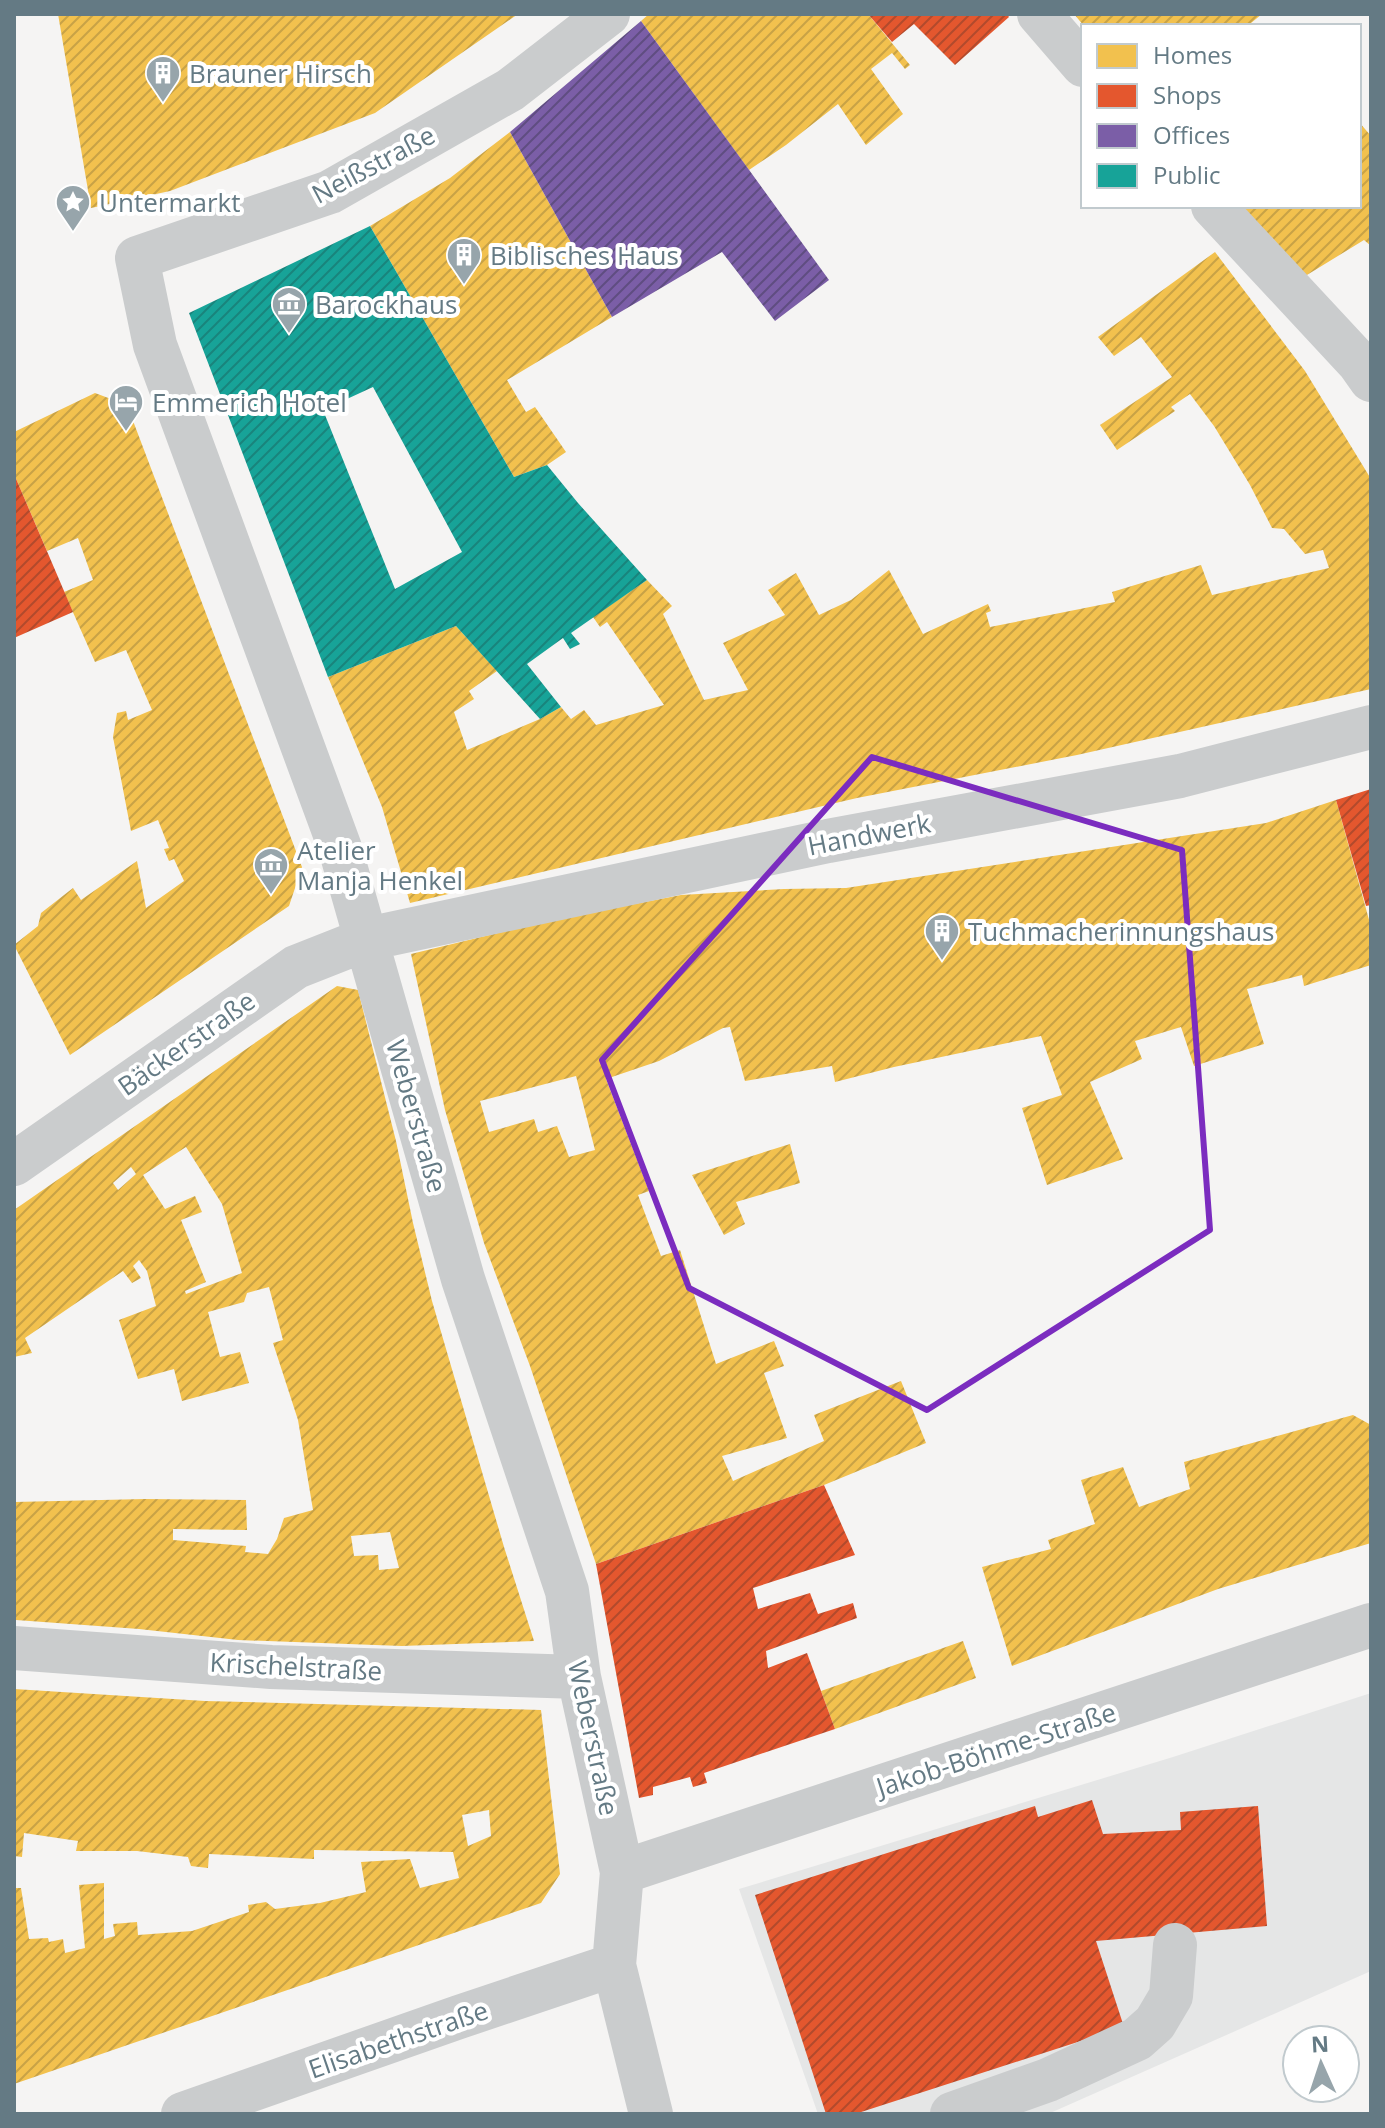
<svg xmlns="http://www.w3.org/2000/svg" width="1385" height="2128" font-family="'Open Sans',sans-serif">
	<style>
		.built { fill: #e5e6e6 }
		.homes { fill: url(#homes-hatch); fill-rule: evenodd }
		.shops { fill: url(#shops-hatch) }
		.offices { fill: url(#offices-hatch) }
		.public { fill: url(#public-hatch); fill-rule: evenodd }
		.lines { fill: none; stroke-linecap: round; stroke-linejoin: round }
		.minor { stroke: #cacccd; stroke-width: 44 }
		.marked { fill: none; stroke: #7b2cbf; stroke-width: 6; stroke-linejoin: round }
		.labels { text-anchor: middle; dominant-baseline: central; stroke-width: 8; stroke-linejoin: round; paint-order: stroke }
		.poi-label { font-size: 26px; fill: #647a84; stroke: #fff; text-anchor: start }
		.street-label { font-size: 26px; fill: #647a84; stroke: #fff }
	</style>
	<defs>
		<pattern id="homes-hatch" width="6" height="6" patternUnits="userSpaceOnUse" patternTransform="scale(2)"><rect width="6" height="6" fill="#f2c14e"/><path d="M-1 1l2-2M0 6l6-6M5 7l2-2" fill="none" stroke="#c8a246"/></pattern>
		<pattern id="shops-hatch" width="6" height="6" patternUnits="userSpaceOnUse" patternTransform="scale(2)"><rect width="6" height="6" fill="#e4572e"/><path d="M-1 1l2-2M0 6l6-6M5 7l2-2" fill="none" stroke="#b24a2c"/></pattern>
		<pattern id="offices-hatch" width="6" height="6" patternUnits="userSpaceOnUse" patternTransform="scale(2)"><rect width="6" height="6" fill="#7b5ea7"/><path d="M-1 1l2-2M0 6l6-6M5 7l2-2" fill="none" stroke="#5f4d81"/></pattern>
		<pattern id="public-hatch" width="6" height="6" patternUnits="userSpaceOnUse" patternTransform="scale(2)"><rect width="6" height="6" fill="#17a398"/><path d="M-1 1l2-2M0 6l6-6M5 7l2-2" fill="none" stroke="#19847c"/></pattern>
	</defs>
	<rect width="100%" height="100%" fill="#f5f4f3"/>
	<!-- built -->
	<path class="built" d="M1371,1693V1971L1048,2114H818L739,1889L1173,1757Z"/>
	<!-- homes -->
	<path class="homes" d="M58,14H518L375,113L170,191L91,208Z
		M649,14H868L910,65L905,69L892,53L871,69L903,114L866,145L838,104L786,145L749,170L641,21Z
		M1074,14H1262L1251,23L1253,26H1084Z
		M1359,122L1371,136V246L1364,240L1302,278L1239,206H1359Z
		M510,132L612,317L507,380L526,412L535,407L566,452L547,465L514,477L370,226L450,178Z
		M1215,252L1305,371L1371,479V689L1077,755L857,798L410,903L382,807L328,677L456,626L497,671L469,691L474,699L454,712L467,750L540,719L561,707L571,719L584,710L596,725L664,705L607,622L600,627L593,617L647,580L672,606L663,614L704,700L748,690L723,643L785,615L768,590L796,573L819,615L851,600L889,570L923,634L988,604L991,611L986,613L990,627L1115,602L1112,592L1201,565L1212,595L1329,568L1323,550L1305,554L1284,529L1272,528L1250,485L1214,426L1190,394L1171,407L1175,411L1117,450L1100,425L1172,377L1141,337L1114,356L1098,337Z
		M95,393L127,405L302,867L289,906L70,1055L14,945L38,926L41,913L73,888L81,900L137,861L146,908L184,881L174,859L169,861L164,849L169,848L158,820L131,831L113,737L117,713L126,711L128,720L152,710L126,650L95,662L64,592L93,580L78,538L47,551L14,474V432Z
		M1336,800L1371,927V965L1304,986L1302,975L1247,989L1264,1044L1194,1066L1181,1027L1135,1041L1142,1059L1090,1082L1123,1159L1047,1185L1022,1108L1062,1095L1041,1036L894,1067L835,1082L832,1066L745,1081L730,1027L723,1028L659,1061L606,1079L649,1191L638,1195L661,1256L680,1250L716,1364L774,1341L784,1366L764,1373L787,1438L722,1456L733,1481L824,1441L814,1415L901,1381L926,1443L824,1485L596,1564L530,1366L484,1243L445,1110L411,954L556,919L681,895L784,889L846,888L1266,823ZM576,1076L595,1150L569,1157L557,1126L538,1132L534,1119L489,1132L480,1101Z
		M337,986L358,990L396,1141L413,1223L432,1301L504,1547L534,1641L402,1646L238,1640L139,1629L16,1620L14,1618V1502L145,1499L246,1500L247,1530L173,1529V1540L246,1546L245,1552L268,1554L277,1539L284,1518L313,1510L298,1420L273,1343L283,1340L269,1287L247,1293L244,1302L208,1312L220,1357L240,1352L249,1383L182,1401L174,1369L138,1379L119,1320L156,1306L147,1271L139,1260L133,1266L141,1278L132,1283L123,1271L25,1338L32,1353L14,1357V1210ZM186,1147L222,1204L242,1273L186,1294L185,1291L206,1282L181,1220L202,1212L195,1196L165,1209L143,1175ZM131,1167L136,1174L118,1190L113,1183ZM390,1532L399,1568L379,1570L378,1555L354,1556L351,1536Z
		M790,1144L800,1183L736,1202L745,1224L724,1235L692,1175Z
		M1353,1415L1371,1425V1543L1218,1589L1012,1666L982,1567L1051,1549L1048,1540L1095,1524L1081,1480L1123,1467L1139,1507L1190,1489L1184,1462Z
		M963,1641L976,1678L835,1729L821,1691Z
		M14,1689L205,1701L541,1710L560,1874L541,1903L14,2084V1888H21L29,1939L48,1938L49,1942L63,1939L65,1953L85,1948L79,1885L104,1883V1939L115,1936L113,1924L137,1922L138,1935L192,1931L249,1912L248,1905L266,1902L275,1909L320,1903L366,1892L361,1862L410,1859L420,1888L459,1878L453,1852L314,1850V1859L209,1854L208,1868L191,1866L188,1857L137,1851H76L78,1841L24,1833L22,1857L14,1856ZM489,1810L491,1836L468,1846L462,1815Z"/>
	<!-- shops -->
	<path class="shops" d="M868,14H1007L1009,17L955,65L914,24L892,42Z
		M14,474L73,612L14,638Z
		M1371,789V905L1366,906L1336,800Z
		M824,1485L855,1555L753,1588L758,1609L810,1593L818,1614L853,1603L857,1618L766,1651L768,1668L807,1653L835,1729L704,1773L707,1783L693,1787L690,1777L653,1787V1795L639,1798L596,1564Z
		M1092,1800L1103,1834L1181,1830L1180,1812L1258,1806L1267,1926L1096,1941L1124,2027L855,2114H826L755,1895L1035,1806L1038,1817Z"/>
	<!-- offices -->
	<path class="offices" d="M641,21L829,280L775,321L722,252L612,317L510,132Z"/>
	<!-- public -->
	<path class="public" d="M370,226L514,477L547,465L578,503L647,580L571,633L580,644L570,649L563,638L527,664L561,707L540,719L456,626L328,677L189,313ZM373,387L462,552L395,589L323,410Z"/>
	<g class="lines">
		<!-- minor -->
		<path class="minor" d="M608,14L510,90L330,192L137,258L155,345L340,848L463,1279L567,1591L579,1677L622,1872L614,1965L651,2114
			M1039,14L1083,65
			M1213,206L1359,363L1371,380
			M14,1164L296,967L367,939L828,841L1180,776L1371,727
			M14,1648L271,1667L579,1677
			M622,1872L1371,1625
			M183,2114L459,2017L614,1965
			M952,2114L1048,2080L1137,2039L1155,2023L1171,1996L1175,1945"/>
	</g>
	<!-- marked area -->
	<path class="marked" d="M872,757L1182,850L1210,1230L927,1410L689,1288L602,1060Z"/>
	<!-- icons -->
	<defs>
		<symbol id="building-pin" viewBox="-11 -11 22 30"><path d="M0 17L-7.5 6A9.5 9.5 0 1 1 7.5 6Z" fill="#97a5ab" stroke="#fff"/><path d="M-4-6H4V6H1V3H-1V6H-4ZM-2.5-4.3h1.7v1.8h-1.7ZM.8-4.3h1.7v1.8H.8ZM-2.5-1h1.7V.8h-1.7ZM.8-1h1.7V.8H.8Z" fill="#fff"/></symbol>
		<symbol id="sight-pin" viewBox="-11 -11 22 30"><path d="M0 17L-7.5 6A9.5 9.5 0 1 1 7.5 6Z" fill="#97a5ab" stroke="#fff"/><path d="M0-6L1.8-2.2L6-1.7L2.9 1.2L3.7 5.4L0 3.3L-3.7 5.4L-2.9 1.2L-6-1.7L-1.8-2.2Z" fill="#fff"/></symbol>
		<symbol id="museum-pin" viewBox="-11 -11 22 30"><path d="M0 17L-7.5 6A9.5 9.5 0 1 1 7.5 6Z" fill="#97a5ab" stroke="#fff"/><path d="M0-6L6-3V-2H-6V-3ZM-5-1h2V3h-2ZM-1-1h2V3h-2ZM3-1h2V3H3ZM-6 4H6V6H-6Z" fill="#fff"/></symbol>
		<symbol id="hotel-pin" viewBox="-11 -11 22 30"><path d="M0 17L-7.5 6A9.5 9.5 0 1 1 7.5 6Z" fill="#97a5ab" stroke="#fff"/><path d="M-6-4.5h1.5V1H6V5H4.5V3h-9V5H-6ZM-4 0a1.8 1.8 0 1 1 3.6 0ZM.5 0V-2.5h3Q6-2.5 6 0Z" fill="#fff"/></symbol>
	</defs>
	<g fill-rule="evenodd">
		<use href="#building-pin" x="143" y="53" width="40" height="54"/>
		<use href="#sight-pin" x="53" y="182" width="40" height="54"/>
		<use href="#building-pin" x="444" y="235" width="40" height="54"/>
		<use href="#museum-pin" x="269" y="284" width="40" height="54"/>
		<use href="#hotel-pin" x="106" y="382" width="40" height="54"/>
		<use href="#museum-pin" x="251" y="845" width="40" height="54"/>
		<use href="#building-pin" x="922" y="911" width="40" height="54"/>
	</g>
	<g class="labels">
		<!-- poi labels -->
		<g class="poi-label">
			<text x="189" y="73">Brauner Hirsch</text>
			<text x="99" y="202">Untermarkt</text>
			<text x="490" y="255">Biblisches Haus</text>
			<text x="315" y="304">Barockhaus</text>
			<text x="152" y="402">Emmerich Hotel</text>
			<text x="297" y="850">Atelier<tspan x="297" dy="30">Manja Henkel</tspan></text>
			<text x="968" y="931">Tuchmacherinnungshaus</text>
		</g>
		<!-- street labels -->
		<g class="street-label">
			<text transform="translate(373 164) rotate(-28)">Neißstraße</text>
			<text transform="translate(869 834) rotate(-11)">Handwerk</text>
			<text transform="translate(186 1043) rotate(-35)">Bäckerstraße</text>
			<text transform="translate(417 1116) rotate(74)">Weberstraße</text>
			<text transform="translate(296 1666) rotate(3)">Krischelstraße</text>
			<text transform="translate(594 1738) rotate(78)">Weberstraße</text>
			<text transform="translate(996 1749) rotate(-18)">Jakob-Böhme-Straße</text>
			<text transform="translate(398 2039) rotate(-19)">Elisabethstraße</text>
		</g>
	</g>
	<!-- border -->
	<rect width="1385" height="2128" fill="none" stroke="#647a84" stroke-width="32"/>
	<!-- legend -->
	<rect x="1081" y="24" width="280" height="184" fill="#ffffff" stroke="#c1cace" stroke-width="2"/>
	<rect x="1097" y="44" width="40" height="24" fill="#f2c14e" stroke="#c1cace" stroke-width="2"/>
	<text x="1153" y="64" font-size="24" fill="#647a84">Homes</text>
	<rect x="1097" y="84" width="40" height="24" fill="#e4572e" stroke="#c1cace" stroke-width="2"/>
	<text x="1153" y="104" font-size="24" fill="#647a84">Shops</text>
	<rect x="1097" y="124" width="40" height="24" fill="#7b5ea7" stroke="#c1cace" stroke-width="2"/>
	<text x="1153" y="144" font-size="24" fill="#647a84">Offices</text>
	<rect x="1097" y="164" width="40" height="24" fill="#17a398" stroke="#c1cace" stroke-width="2"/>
	<text x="1153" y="184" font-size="24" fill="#647a84">Public</text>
	<!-- north arrow -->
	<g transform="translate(1321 2064) rotate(357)"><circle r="38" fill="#ffffff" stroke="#c1cace" stroke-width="2"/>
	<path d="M0-6L14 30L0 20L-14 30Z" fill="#97a5ab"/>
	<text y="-12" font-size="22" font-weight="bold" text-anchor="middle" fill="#647a84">N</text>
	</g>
</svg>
